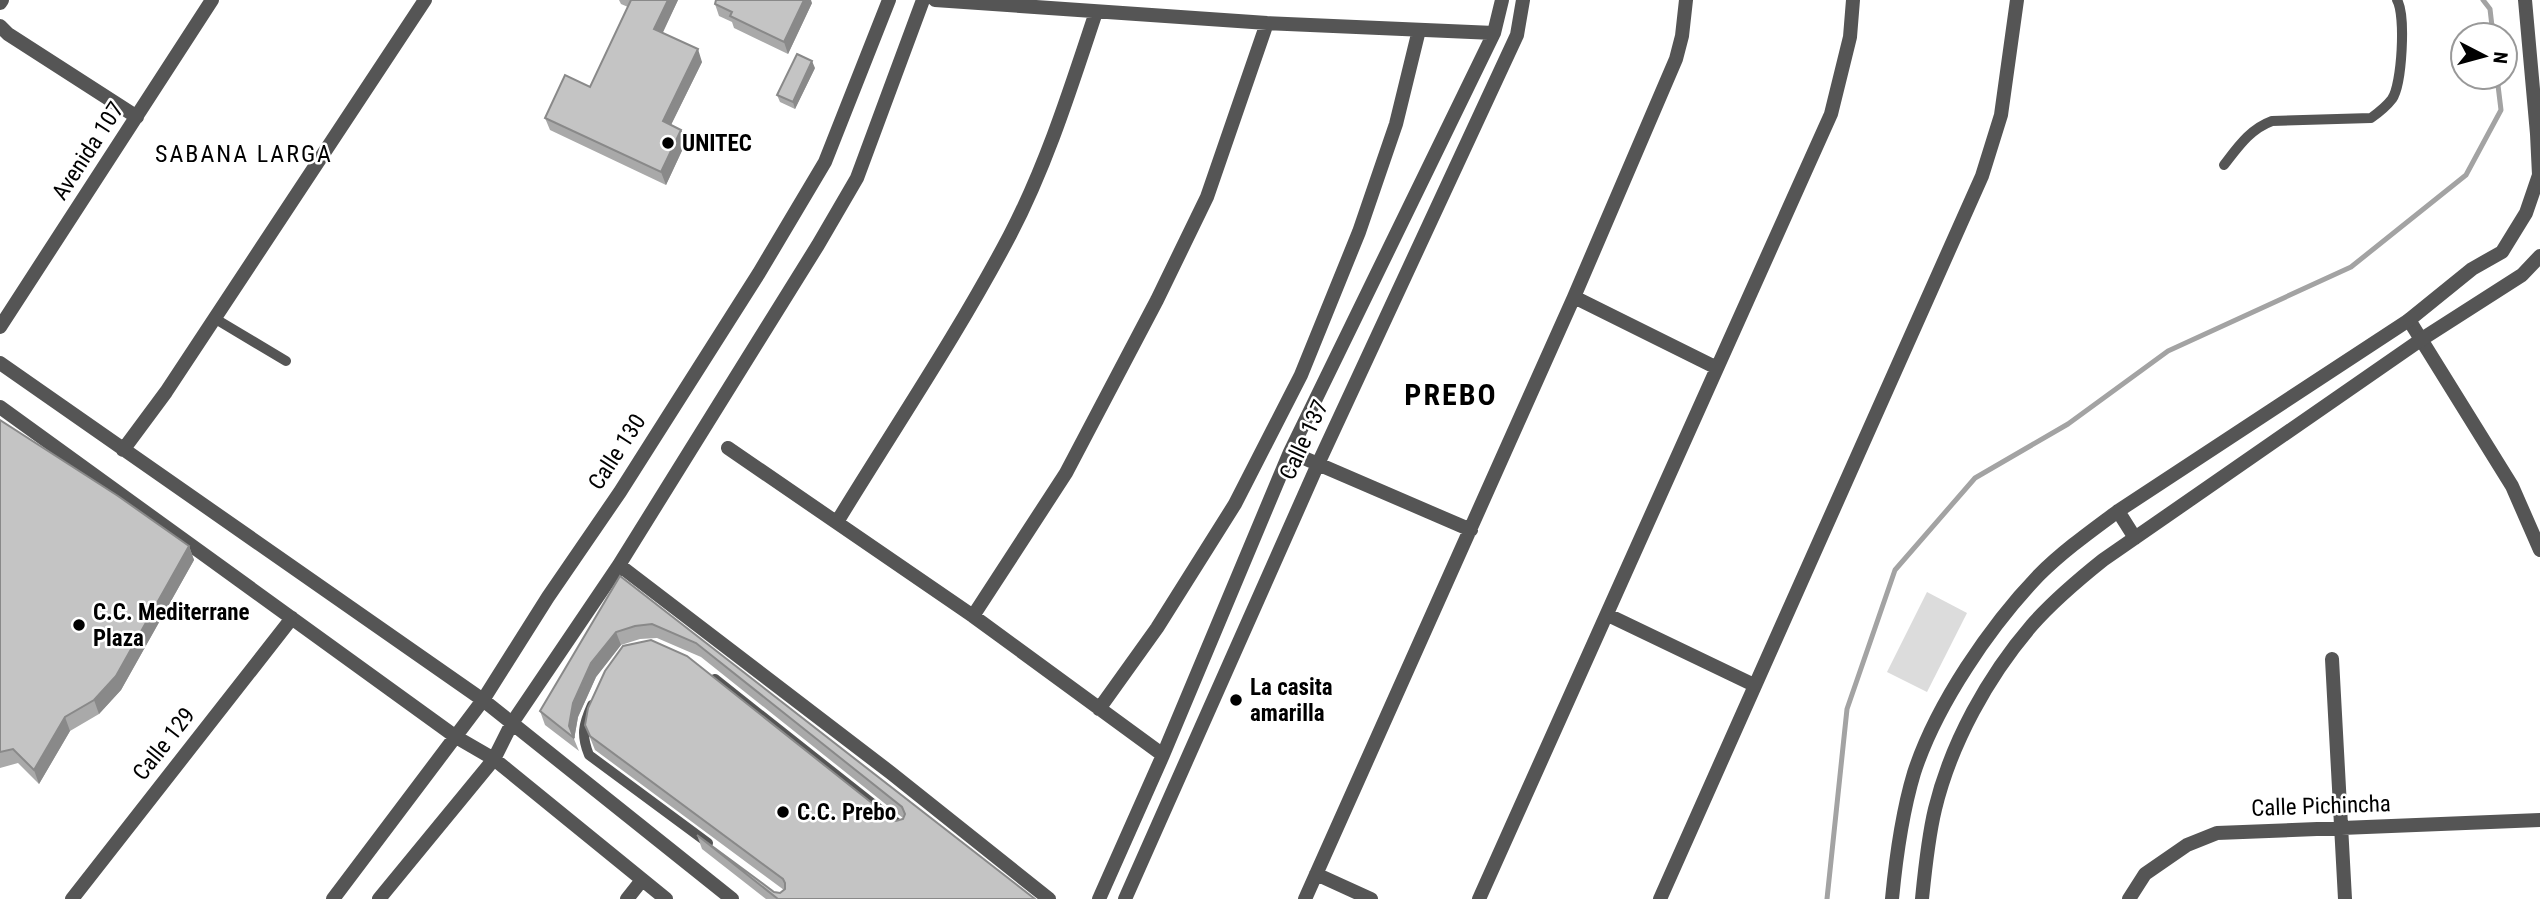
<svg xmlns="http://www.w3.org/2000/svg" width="2540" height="899" font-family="'Roboto Condensed',sans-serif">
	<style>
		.green { fill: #dcdcdc }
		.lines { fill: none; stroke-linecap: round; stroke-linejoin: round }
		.stream { stroke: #a3a3a3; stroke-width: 5 }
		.service { stroke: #555; stroke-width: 10 }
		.minor { stroke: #555; stroke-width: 14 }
		.tertiary { stroke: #555; stroke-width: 14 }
		.wall { fill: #a9a9a9 }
		.shaded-wall { fill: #898989 }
		.building { fill: #c4c4c4; stroke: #898989; stroke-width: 2 }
		.poi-dot { fill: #000; stroke: #fff; stroke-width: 2.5 }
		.labels { text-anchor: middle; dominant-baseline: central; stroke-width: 5; stroke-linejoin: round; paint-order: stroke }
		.poi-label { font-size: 23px; font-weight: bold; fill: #000; stroke: #fff; text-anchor: start }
		.street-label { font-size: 23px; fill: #000; stroke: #fff }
		.neighbourhood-label { font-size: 24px; letter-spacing: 2px; fill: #000; stroke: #fff }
		.district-label { font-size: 30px; font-weight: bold; letter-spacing: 2px; fill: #000; stroke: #fff }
	</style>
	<rect width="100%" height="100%" fill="#fff"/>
	<!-- green -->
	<path class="green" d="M1927,592L1967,613L1927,692L1887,672Z"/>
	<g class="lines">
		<!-- stream -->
		<path class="stream" d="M2483,0L2490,9L2493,35
			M1827,899L1847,709L1895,570L1975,478L2068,424L2168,351L2351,267L2466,175L2501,110L2497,77"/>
		<!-- service -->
		<path class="service" d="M2224,165C2238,147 2250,129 2272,121L2371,118C2378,113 2386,107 2392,99C2402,85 2406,15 2397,0
			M214,318L286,361
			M715,679L902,827
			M592,705C583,725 581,735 589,755L708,843"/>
		<!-- minor -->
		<path class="minor" d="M935,0L1267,23L1494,33
			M0,3L2,0
			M0,26L8,34L137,117
			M1574,297L1717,368
			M2409,320L2512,486L2540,550
			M0,327L212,0
			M0,363L483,700L732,899
			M0,407L456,737L494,759L666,899
			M728,448L973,616L1163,755
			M123,450L166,392L425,0
			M1290,452L1471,530
			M837,522C895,427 958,334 1010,235C1047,164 1071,87 1096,12
			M619,565L891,773L1049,899
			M1608,615L1754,685
			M973,616L1066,473L1157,300L1207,197L1267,23
			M2332,659L2345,899
			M1099,709L1157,628L1235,504L1301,375L1359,232L1396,124L1419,30
			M1316,874L1371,899
			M72,899L292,618
			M333,899L483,700L548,597L620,492L759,273L825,162L889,0
			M379,899L494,759L512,723L619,565L818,245L857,178L923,0
			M627,899L642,880
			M1099,899L1163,755L1290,452L1494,33L1502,0
			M1125,899L1318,464L1517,35L1523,0
			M1305,899L1574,297L1676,59L1682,36L1686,0
			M1479,899L1831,114L1850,37L1853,0
			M1660,899L1982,176L2001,115L2017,0
			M2129,899L2145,874L2187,845L2217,833L2540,820"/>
		<!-- tertiary -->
		<path class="tertiary" d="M2118,511L2135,538
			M1892,899C1896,857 1902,813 1914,773C1936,705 1990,626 2039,575C2063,551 2091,531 2118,511L2409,320L2472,269L2502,252L2526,213L2539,175L2537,134L2525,0
			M1922,899C1925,869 1928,838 1935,809C1951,743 1988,676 2032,625C2053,601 2078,580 2103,560L2422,339L2522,275L2540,256"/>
	</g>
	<!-- wall -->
	<path class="wall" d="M619,0H678L662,33L702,62L671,125L681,130L686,142L666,185L550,130L545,118L590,87L628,7L621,4Z
		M812,3L788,54L734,28L732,22L719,16L715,4Z
		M815,68L795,109L780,102L777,95Z
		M0,420L189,546L194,560L121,690L99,714L70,731L39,784L18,763L0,768Z
		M620,576L1035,899H766L702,849L697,835L774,892L780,893L784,890L595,750L585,725L896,821L903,818L701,657L657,638L640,639L621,645L596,677L578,717L574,739L579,751L545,725L540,711Z"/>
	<!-- shaded-wall -->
	<path class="shaded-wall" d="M668,0H678L659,41L654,29Z
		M804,0H811L812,3L788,54L784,42Z
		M698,49L702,62L667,133L663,121Z
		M812,61L815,68L795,109L793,102Z
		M681,130L686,142L666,185L661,172Z
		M189,546L194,560L121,690L99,714L94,700Z
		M616,632L621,645L596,677L578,717L574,740L569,726L573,703L591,663Z
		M65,717L70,731L39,784L34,770Z"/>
	<!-- building -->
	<path class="building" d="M631,0H668L654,29L698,49L663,121L681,130L661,172L545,118L565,75L590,87Z
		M716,0H804L784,42L730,16L732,12L715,4Z
		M797,54L812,61L793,102L777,95Z
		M0,420L118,496L189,546L116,676L94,700L65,717L34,770L13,749L0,752Z
		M620,576L1035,899H778L697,835L774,892L780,893L785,889V883L783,879L590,736L585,725L588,708L605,671L623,646L651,640L687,656L892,819L896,821L903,819L905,814L902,807L696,643L652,624L635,626L616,632L591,663L573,703L569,726L574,738L540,711Z"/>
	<!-- markers -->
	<g class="poi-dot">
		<circle cx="668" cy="143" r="7"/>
		<circle cx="79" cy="625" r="7"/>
		<circle cx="1236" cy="700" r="7"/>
		<circle cx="783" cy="812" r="7"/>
	</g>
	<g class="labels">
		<!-- poi labels -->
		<g class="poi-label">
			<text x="682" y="143">UNITEC</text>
			<text x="93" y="612">C.C. Mediterrane<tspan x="93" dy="26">Plaza</tspan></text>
			<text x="1250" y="687">La casita<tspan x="1250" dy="26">amarilla</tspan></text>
			<text x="797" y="812">C.C. Prebo</text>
		</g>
		<!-- street labels -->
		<g class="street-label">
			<text transform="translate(88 151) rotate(-57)">Avenida 107</text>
			<text transform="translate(1304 440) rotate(-65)">Calle 137</text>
			<text transform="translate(617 452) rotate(-57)">Calle 130</text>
			<text transform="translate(164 744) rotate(-52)">Calle 129</text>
			<text transform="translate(2321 806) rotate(-2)">Calle Pichincha</text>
		</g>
		<!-- neighbourhood labels -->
		<g class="neighbourhood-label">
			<text x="244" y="154">SABANA LARGA</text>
		</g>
		<!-- district labels -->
		<g class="district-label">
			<text x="1451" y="394">PREBO</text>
		</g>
	</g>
	<!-- north arrow -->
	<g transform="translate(2484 56) rotate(96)"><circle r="33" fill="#ffffff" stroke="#999999" stroke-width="2"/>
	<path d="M0-5L12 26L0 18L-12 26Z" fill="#000000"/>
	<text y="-10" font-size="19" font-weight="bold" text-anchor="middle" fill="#000000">N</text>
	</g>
</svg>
